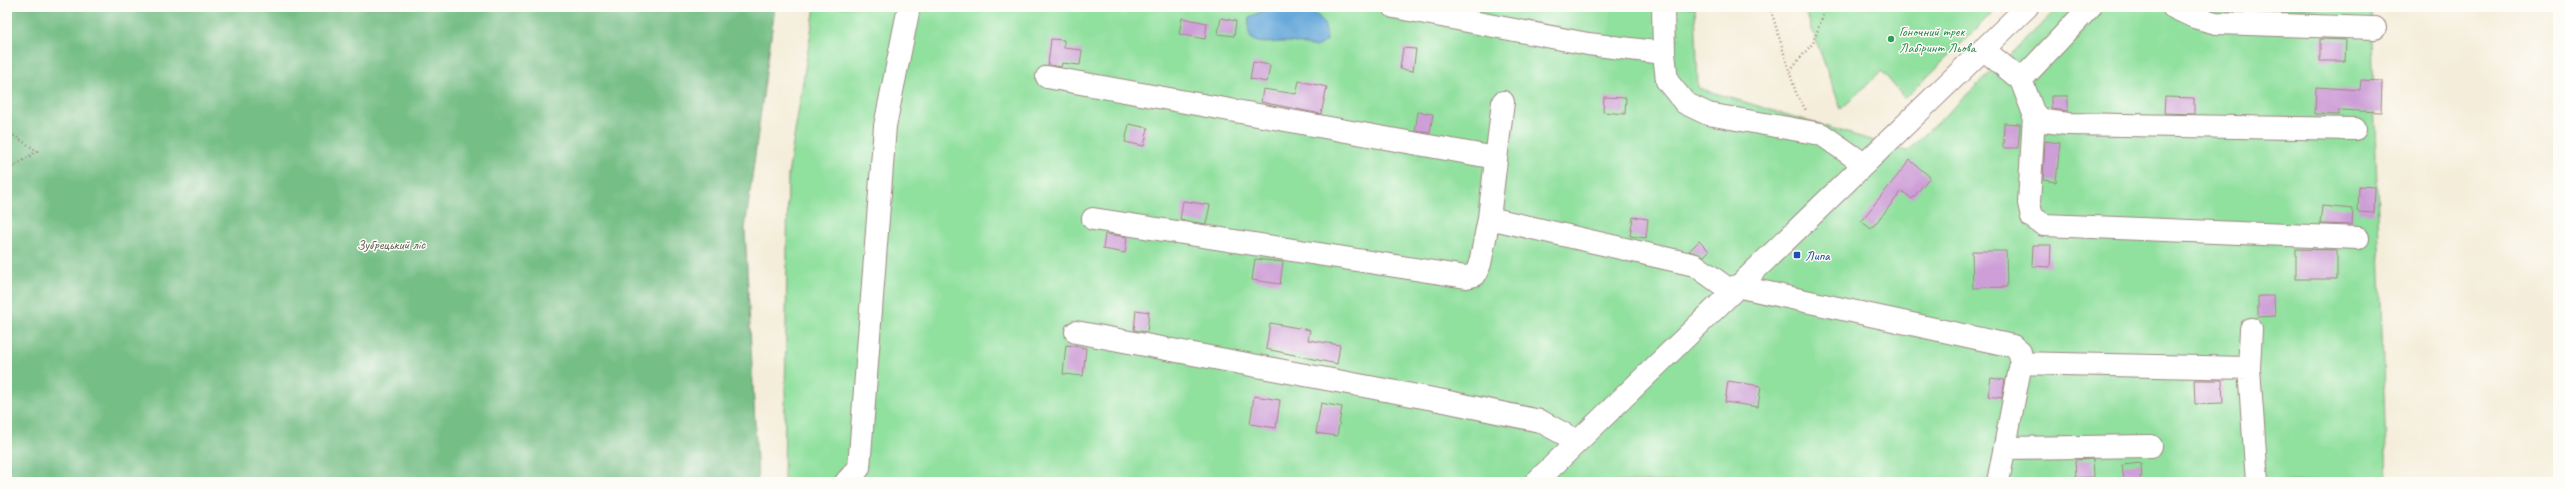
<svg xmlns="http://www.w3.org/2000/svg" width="2565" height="489" font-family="Caveat,sans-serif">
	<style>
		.green { fill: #90e09e; stroke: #6d8064 }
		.forest { fill: #74be85; stroke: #5f6e58 }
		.water { fill: #66a8da; stroke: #586482 }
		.building { fill: #cd9ed7 }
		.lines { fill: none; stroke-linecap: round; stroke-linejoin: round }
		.minor-casing { stroke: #9f8682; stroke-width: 24 }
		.path { stroke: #9f8682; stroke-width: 2.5; stroke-dasharray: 1 3; stroke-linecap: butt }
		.minor { stroke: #fff; stroke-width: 22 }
		.leisure-dot { fill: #2e9e5b; stroke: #fdfcf7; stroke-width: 1.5 }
		.transit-dot { fill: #1a4fb4; stroke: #fdfcf7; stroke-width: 1.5 }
		.labels { text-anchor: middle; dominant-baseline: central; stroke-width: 3; stroke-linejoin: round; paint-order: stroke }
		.leisure-label { font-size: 14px; fill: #27864d; stroke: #fdfcf7; text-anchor: start }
		.park-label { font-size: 14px; fill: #5f594e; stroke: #fdfcf7 }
		.transit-label { font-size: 14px; fill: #164399; stroke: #fdfcf7; text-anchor: start }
	</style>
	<rect width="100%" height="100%" fill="#fdfcf7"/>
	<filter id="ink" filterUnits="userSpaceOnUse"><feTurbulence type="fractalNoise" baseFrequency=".025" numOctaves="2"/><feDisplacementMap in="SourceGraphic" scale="8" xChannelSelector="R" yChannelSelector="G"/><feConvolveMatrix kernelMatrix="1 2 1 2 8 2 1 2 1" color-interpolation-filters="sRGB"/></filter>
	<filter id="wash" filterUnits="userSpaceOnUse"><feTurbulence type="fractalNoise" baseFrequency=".012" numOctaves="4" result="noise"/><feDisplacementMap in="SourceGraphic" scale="16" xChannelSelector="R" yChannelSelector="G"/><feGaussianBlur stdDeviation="0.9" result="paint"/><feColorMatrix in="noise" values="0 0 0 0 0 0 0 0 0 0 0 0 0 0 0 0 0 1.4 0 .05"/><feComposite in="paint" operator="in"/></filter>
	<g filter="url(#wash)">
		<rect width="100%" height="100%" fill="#f4edd9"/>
		<!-- green -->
		<path class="green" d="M815,7H1695L1698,88L1907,151L2060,7H2371L2387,482H784L788,175Z
			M1804,7H1998L1905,99L1882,71L1841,109Z"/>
		<!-- forest -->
		<path class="forest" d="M7,7H775L745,229L758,482H7Z"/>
		<!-- water -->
		<path class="water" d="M1273,7C1299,7 1327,6 1327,41L1316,47C1306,46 1293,41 1283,42C1258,43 1245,47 1249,17Z"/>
		<g id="blocks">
			<!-- building -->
			<path class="building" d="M1182,18L1207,23L1205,39L1179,34Z
				M1221,18L1236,21L1234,36L1218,34Z
				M1051,39L1064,40V48L1082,50L1080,65L1062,63L1061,67L1048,65Z
				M2320,39L2346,40L2345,61H2320Z
				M1403,48L1416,49L1413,71L1400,69Z
				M1253,62L1270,65L1267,82L1250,79Z
				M2361,80L2382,81L2381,112L2339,110V115L2315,114L2316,87L2360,90Z
				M1299,81L1327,87L1321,114L1261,102L1263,89L1296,94Z
				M2051,96H2068V111L2051,109Z
				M1604,97L1626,98L1625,114L1603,112Z
				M2165,97L2194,98V114L2164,113Z
				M1418,112L1433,114L1430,133L1415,131Z
				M2004,123L2020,124L2018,148H2003Z
				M1129,124L1148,128L1144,146L1125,142Z
				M2045,141L2060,143L2056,182L2043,180Z
				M1910,160L1930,177L1912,199L1902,191L1871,229L1861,221Z
				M2359,186L2375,187L2374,213L2358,212Z
				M1183,201L1210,205L1206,224L1180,220Z
				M2322,206L2353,209L2352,225L2320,224Z
				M1633,217L1648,219L1646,238L1630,236Z
				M1105,234L1127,237L1125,253L1103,249Z
				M1699,241L1709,251L1704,256L1689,251Z
				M2033,245H2051L2050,267L2032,266Z
				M2296,249L2337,250V279H2296Z
				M1972,251H2006L2007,287L1973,288Z
				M1255,259L1283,262L1280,284L1252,280Z
				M2258,296H2274L2275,316L2258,317Z
				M1136,310L1149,312L1147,332L1134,330Z
				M1270,323L1310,330L1308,340L1340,345L1337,364L1266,349Z
				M1066,345L1086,348L1083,376L1063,374Z
				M1991,378L2005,380L2002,398L1988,396Z
				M2194,380H2222L2223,403L2195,404Z
				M1728,381L1761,386L1758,407L1725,402Z
				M1254,396L1280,400L1276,428L1250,424Z
				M1321,403L1342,407L1337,436L1316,433Z
				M2093,459L2094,477L2076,478L2075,460Z
				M2141,463L2142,482H2124L2122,465Z"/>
		</g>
	</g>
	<g filter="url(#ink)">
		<use href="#blocks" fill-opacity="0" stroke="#9f8682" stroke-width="1"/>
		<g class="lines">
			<defs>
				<path id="minor" d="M1394,7L1588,44L1664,53
					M1663,7L1664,53L1667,81L1685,103L1708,114L1821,134L1864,164
					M2173,7L2194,17L2216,23L2375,28
					M1983,49L2021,80L2034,114L2045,121L2068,124L2355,129
					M1047,77L1496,158
					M2021,80L2090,7
					M2034,114L2029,203L2032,217L2044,225L2358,238
					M1489,218L1695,265L1731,291
					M1093,219L1466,277L1475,275L1480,264L1489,218L1503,102
					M1736,286L2013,346L2020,352L2021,363L1998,482
					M2251,329L2249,368L2257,482
					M1076,332L1444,401L1540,421L1577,441
					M2021,363L2249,368
					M2005,448L2151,446
					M846,482L859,468L885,126L909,7
					M1536,482L2027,7"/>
			</defs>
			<!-- minor casing -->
			<use href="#minor" class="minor-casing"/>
			<!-- path -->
			<path class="path" d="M1770,7L1796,93L1807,112
				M1790,70L1813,43L1826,7
				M7,131L37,151L7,171"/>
			<!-- minor -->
			<use href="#minor" class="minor"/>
		</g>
	</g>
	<!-- markers -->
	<circle class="leisure-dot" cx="1891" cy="39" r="4"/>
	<rect class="transit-dot" x="1793" y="251" width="8" height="8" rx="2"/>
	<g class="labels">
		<!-- leisure labels -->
		<g class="leisure-label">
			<text x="1899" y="31">Гоночний трек<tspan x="1899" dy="16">Лабіринт Льова</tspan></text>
		</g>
		<!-- park labels -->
		<g class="park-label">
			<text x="391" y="244">Зубрецький ліс</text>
		</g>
		<!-- transit labels -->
		<g class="transit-label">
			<text x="1805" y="255">Липа</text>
		</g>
	</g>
	<!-- margin -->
	<rect width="2565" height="489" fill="none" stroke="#fdfcf7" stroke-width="24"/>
</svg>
